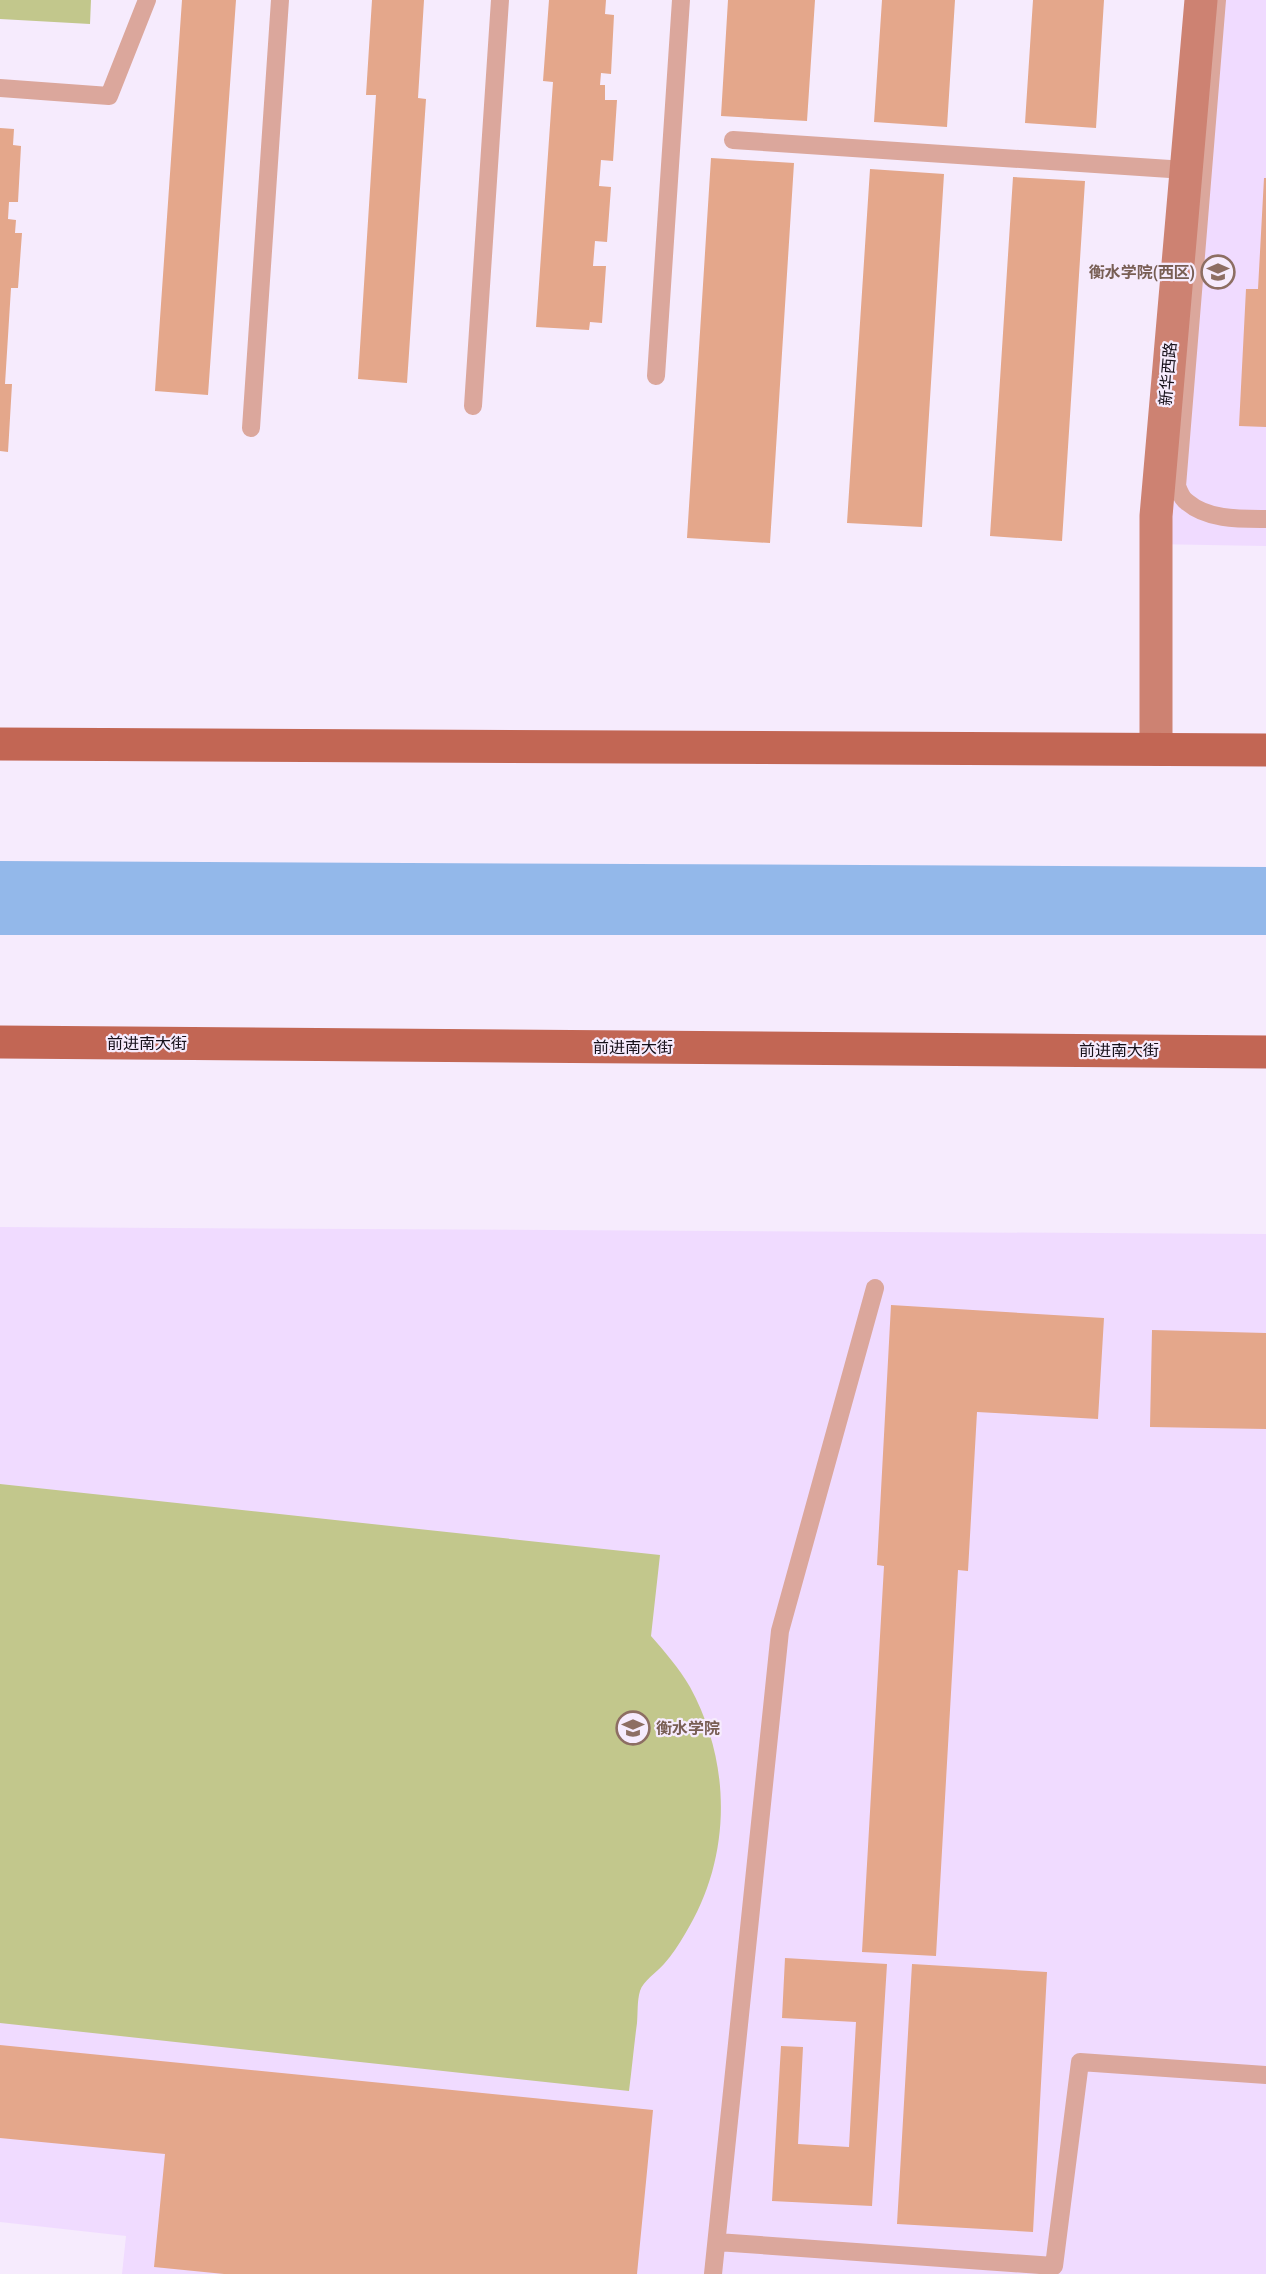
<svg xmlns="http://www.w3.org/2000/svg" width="1266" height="2274" font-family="'Roboto Condensed','Noto Sans SC',sans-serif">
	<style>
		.built { fill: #f0dbff }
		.green { fill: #c2c78c }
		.water { fill: #93b8ea }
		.building { fill: #e4a78b }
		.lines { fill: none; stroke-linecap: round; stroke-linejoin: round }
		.lane { stroke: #dba79c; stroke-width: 18 }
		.secondary { stroke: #cd8272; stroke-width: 33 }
		.primary { stroke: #c26654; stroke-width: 33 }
		.labels { text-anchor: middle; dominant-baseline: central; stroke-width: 4.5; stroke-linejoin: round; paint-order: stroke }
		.education-label { font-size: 16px; font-weight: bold; fill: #785e54; stroke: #f6ebfd; text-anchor: end }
		.street-label { font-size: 16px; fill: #16101a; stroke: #f6ebfd }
	</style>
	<rect width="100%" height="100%" fill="#f6ebfd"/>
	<!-- built -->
	<path class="built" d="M1189,0H1266V546L1150,544Z
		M0,1227L1266,1234V2274H122L126,2236L0,2222Z"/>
	<!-- green -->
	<path class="green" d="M0,0H91L90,24L0,19Z
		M0,1484L660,1555L651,1636C665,1652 679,1668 690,1687C732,1764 732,1858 685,1934C679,1944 672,1955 664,1964C657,1972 643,1981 640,1991C637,2001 638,2012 637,2023C634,2045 632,2068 629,2091L0,2023Z"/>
	<!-- water -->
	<path class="water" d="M0,861L1266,867V935H0Z"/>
	<!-- building -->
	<path class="building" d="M182,0H236L208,395L155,391Z
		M372,0H424L418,98L426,99L407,383L358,379L376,95H366Z
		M549,0H606L605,14L614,15L611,74L601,73L600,85H605V100H617L613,161L601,160L599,186L611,187L607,242L595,241L593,266H606L602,323L590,322L589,330L536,327L553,82L543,81Z
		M728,0H815L807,121L721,116Z
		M882,0H955L947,127L874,122Z
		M1033,0H1104L1096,128L1025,123Z
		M0,128L14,129L13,145L21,146L18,202H9L8,219L16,220L15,233H22L18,288H11L5,384H12L8,452L0,451Z
		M711,158L794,163L770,543L687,538Z
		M870,169L944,174L922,527L847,523Z
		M1013,177L1085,181L1062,541L990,536Z
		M1264,178H1266V427L1239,426L1246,289H1258Z
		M891,1305L1104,1318L1098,1419L977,1412L968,1571L958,1570L936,1956L862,1952L884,1566L877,1565Z
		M1152,1330L1266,1333V1429L1150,1427Z
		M785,1958L887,1964L872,2206L772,2201L781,2046L803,2047L798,2144L849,2147L856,2022L782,2018Z
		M912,1964L1047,1972L1033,2232L897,2224Z
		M0,2045L653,2110L637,2274H224L154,2267L165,2154L0,2138Z"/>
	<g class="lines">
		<!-- lane -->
		<path class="lane" d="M1217,0L1177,486C1179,491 1182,499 1187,502C1208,520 1240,519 1266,519
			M0,88L109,96L147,0
			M733,140L1185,170
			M656,376L681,0
			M473,406L500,0
			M251,428L280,0
			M717,2242L1054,2266L1080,2062L1266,2075
			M713,2274L780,1631L875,1288"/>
		<!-- secondary -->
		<path class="secondary" d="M1156,749V516L1201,0"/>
		<!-- primary -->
		<path class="primary" d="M0,744L1266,750
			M0,1042L1266,1052"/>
	</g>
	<!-- icons -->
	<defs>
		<symbol id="university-ring" viewBox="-11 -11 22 22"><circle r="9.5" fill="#f6ebfd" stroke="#8d6e63" stroke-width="1.5"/><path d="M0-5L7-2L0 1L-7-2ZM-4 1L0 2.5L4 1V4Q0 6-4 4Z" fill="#8d6e63"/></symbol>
	</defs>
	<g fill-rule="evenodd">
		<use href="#university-ring" x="1199" y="253" width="38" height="38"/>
		<use href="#university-ring" x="614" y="1709" width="38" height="38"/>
	</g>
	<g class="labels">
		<!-- education labels -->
		<g class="education-label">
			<text x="1195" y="272">衡水学院(西区)</text>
			<text x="656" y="1728" text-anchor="start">衡水学院</text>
		</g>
		<!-- street labels -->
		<g class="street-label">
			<text transform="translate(1168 374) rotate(-85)">新华西路</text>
			<text x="147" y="1043">前进南大街</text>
			<text x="633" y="1047">前进南大街</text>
			<text x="1119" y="1050">前进南大街</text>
		</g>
	</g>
</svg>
